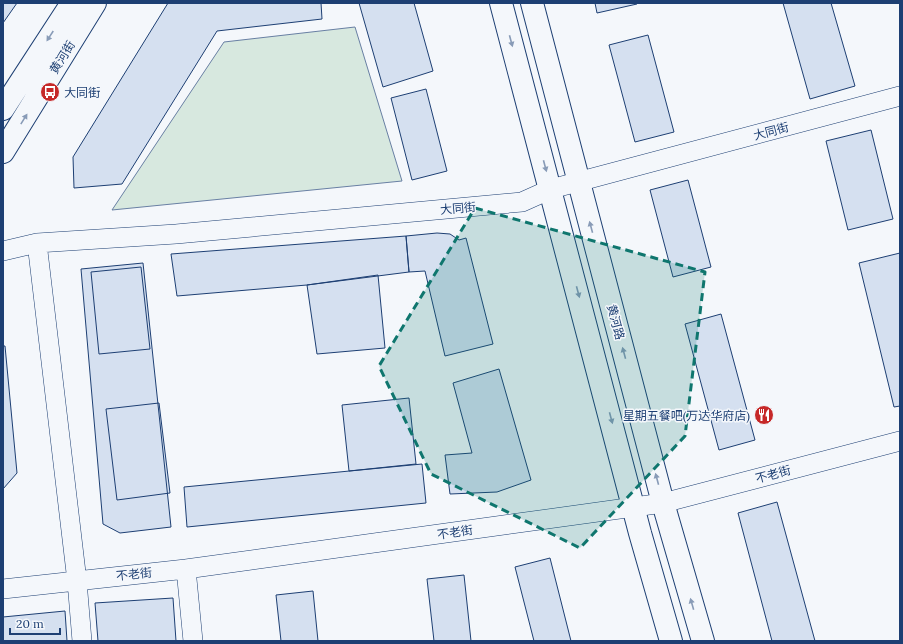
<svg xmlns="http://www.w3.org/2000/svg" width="903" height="644" font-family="Lora,'Noto Sans SC',serif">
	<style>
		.green { fill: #d7e8df; stroke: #687fa3 }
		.building { fill: #d5e0f0; stroke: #1d3f73 }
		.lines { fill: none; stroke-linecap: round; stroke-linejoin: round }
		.minor-casing { stroke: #1d3f73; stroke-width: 20 }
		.major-casing { stroke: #1d3f73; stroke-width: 24 }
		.minor { stroke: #f4f7fb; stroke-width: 19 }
		.major { stroke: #f4f7fb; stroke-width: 22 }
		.oneway { fill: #889bb7 }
		.marked { fill: #0f766e; fill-opacity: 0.2; stroke: #0f766e; stroke-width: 3; stroke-dasharray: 8 5; stroke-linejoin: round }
		.labels { text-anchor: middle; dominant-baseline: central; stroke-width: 3; stroke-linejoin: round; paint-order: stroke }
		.street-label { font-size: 12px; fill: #1d3f73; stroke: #f4f7fb }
		.poi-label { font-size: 12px; fill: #1d3f73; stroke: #f4f7fb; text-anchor: start }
	</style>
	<rect width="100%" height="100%" fill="#f4f7fb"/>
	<!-- green -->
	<path class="green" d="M355,27L402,181L112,210L224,42Z"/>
	<!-- building -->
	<path class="building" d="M3,3H17L3,23Z
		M168,3H321L322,19L217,31L122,184L74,188L73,157Z
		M359,3H414L433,71L383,87Z
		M595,3H637V4L597,13Z
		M783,3H831L855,86L810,99Z
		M648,35L674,132L635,142L609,45Z
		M426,89L447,171L412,180L391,98Z
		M871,130L893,219L848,230L826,141Z
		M688,180L711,267L673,277L650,190Z
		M437,233L450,234L459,240L466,238L493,344L445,356L425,271L409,272L406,236Z
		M406,236L409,272L307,285L177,296L171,254Z
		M900,253V406L894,407L859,263Z
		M143,263L171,527L120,533L103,524L81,269Z
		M141,267L150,349L99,354L91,272Z
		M378,275L385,348L317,354L307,285Z
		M721,314L755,440L719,450L685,324Z
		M3,346H5L17,473L3,489Z
		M499,369L531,480L497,492L450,494L445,455L472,453L453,383Z
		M409,398L416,464L349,471L342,405Z
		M159,403L170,493L117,500L106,409Z
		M422,464L426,503L187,527L184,487Z
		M777,502L815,641H772L738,513Z
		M550,558L571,641H534L515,567Z
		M464,575L471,641H434L427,579Z
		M313,591L318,641H281L276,595Z
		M173,598L176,641H98L95,603Z
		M65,611L67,641H3V617Z"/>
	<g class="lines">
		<defs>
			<path id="minor" d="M37,243L77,581L82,641
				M3,251L37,243L176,234L522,202L551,189L900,96
				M186,569L193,641
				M3,589L186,569L663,503L900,441"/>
			<path id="major" d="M501,3L640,533L671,641
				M532,3L663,503L703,641
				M3,109L72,3
				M3,152L95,3"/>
		</defs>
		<!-- minor casing -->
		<use href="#minor" class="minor-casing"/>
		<!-- major casing -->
		<use href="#major" class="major-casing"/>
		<!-- minor -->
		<use href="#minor" class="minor"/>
		<!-- major -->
		<use href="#major" class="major"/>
	</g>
	<!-- one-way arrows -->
	<defs><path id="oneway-solid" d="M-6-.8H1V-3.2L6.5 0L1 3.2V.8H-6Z"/></defs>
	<g class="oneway">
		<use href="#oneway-solid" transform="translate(50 36) rotate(123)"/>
		<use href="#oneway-solid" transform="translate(511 41) rotate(75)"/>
		<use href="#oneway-solid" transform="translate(24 119) rotate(-58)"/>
		<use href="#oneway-solid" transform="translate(545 166) rotate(75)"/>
		<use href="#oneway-solid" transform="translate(591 227) rotate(-105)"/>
		<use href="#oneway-solid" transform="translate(578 292) rotate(75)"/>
		<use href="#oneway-solid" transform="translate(624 353) rotate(-105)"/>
		<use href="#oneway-solid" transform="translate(611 418) rotate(75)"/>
		<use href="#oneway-solid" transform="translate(657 479) rotate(-105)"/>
		<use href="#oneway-solid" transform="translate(692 604) rotate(-106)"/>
	</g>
	<!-- marked area -->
	<path class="marked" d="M475,208L705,272L685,436L580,548L431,474L379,366Z"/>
	<!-- icons -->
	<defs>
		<symbol id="bus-disc" viewBox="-11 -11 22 22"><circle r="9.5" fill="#c62828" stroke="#f4f7fb"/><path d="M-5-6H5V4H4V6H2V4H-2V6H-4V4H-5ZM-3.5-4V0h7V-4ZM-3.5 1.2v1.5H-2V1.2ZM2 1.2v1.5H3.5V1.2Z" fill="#fff"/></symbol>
		<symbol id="restaurant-disc" viewBox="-11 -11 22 22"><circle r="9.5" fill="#c62828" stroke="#f4f7fb"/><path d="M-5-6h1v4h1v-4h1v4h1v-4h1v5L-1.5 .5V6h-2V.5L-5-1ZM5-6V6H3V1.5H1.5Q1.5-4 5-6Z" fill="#fff"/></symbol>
	</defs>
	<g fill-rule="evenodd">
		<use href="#bus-disc" x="39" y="81" width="22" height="22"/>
		<use href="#restaurant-disc" x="753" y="404" width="22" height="22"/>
	</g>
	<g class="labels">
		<!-- street labels -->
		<g class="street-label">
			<text transform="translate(62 57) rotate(-58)">黄河街</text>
			<text transform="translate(771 131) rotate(-15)">大同街</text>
			<text transform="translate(458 208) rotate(-5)">大同街</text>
			<text transform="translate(616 322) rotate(75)">黄河路</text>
			<text transform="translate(773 474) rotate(-15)">不老街</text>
			<text transform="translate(455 532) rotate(-8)">不老街</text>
			<text transform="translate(134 574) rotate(-6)">不老街</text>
		</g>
		<!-- poi labels -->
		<g class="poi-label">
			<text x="64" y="92">大同街</text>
			<text x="750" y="415" text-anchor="end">星期五餐吧(万达华府店)</text>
		</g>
	</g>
	<!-- border -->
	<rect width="903" height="644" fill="none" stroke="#1d3f73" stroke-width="8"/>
	<!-- scale -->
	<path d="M10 628v6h50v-6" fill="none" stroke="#1d3f73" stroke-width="2"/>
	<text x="16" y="628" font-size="12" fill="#1d3f73" stroke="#f4f7fb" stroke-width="3" paint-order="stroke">20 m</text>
</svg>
